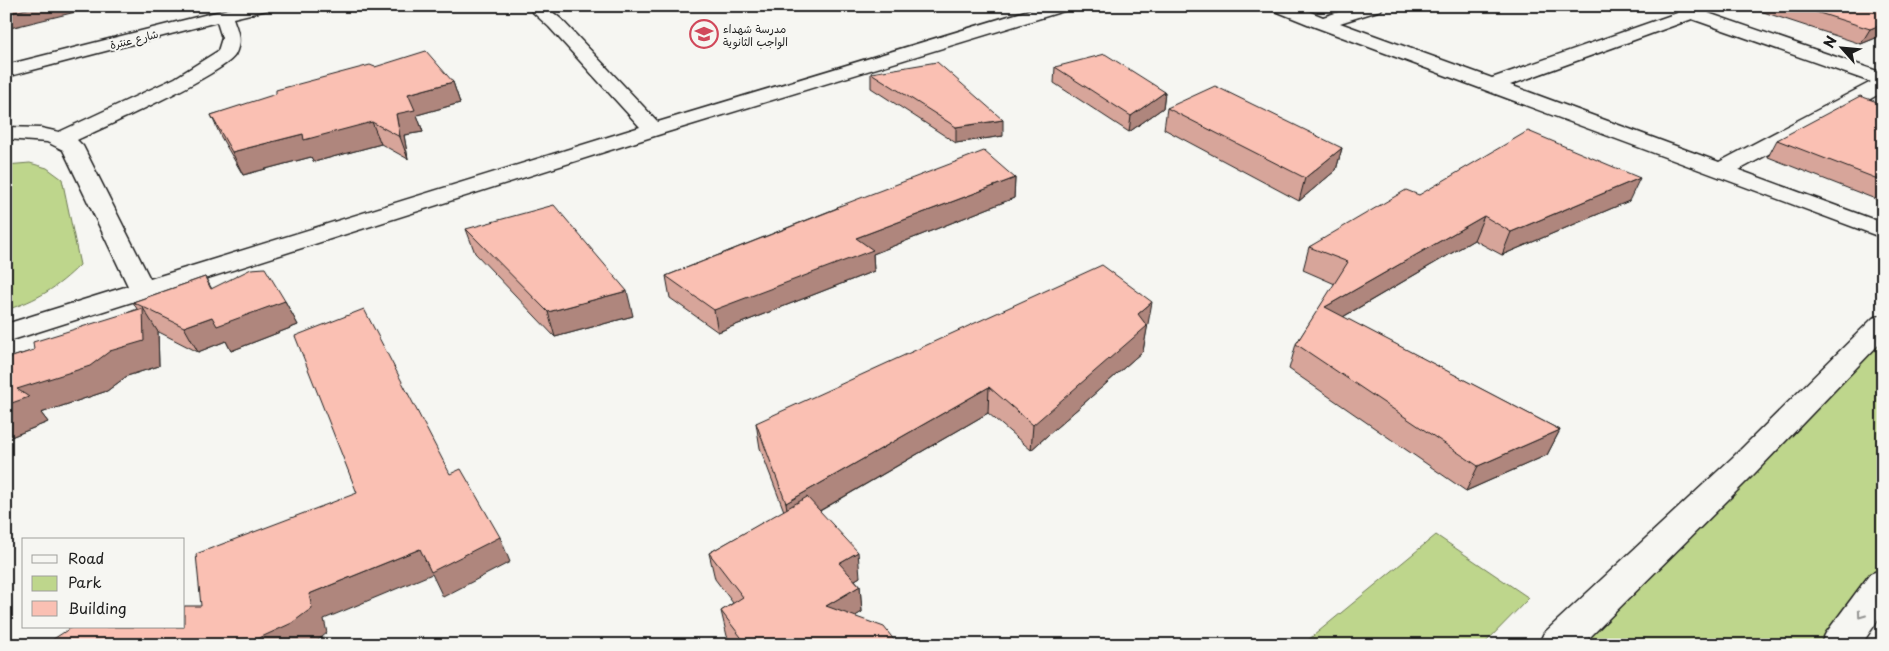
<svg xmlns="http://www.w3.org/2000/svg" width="1889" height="651" font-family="'Playpen Sans','Playpen Sans Arabic',sans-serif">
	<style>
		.green { fill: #bed68c; stroke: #6d7954 }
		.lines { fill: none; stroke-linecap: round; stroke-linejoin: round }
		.minor-casing { stroke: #1c1c1c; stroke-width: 3 }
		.tertiary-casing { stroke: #1c1c1c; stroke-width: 3 }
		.minor { fill: #f6f6f2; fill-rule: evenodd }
		.tertiary { fill: #f6f6f2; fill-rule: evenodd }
		.wall { fill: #d7a59a; stroke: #1c1c1c }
		.shaded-wall { fill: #af867d; stroke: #1c1c1c }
		.building { fill: #fac0b3; stroke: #1c1c1c }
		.oneway { stroke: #949492 }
		.labels { text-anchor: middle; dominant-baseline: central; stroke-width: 4; stroke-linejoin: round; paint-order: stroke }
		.far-poi-label { font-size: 11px; fill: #1c1c1c; stroke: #f6f6f2; text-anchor: start }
		.far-street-label { font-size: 11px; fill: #1c1c1c; stroke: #f6f6f2 }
	</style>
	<rect width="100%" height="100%" fill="#f6f6f2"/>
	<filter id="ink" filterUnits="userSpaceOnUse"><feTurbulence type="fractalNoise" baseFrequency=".02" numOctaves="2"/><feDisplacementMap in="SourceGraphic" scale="10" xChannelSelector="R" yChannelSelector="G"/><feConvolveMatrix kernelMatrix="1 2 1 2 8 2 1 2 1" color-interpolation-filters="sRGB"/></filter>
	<g filter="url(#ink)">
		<!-- green -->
		<path class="green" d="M30,163L47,168L62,179L80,265C57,288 37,300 6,310V165Z
			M1883,324V584L1839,645H1557Z
			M1436,535L1529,598L1483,645H1302Z"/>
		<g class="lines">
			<defs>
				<path id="minor" d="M240,6H269L267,10L233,18C238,32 242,41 235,55C225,73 103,128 77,140L83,146L150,279L640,127L549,27L526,6H545L561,19L658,122L1042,6H1069L1067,10L661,134L6,342V324L128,286L63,150L47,142L6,139V127L41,128L59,132L175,78L218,51L222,38L217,22L6,77V65Z
					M1271,6H1296L1323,17L1357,6H1383L1381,10L1340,23L1492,78L1677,13L1679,7L1720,6L1718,10L1708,13L1883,73V92L1739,170L1883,223V238L1315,27L1273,10ZM1692,19L1871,82L1719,162L1510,85Z
					M1883,315V340L1754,474L1582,645H1538L1544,633L1732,458L1873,318Z"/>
				<path id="tertiary" d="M1883,569V613L1861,645H1820L1826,633L1870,574Z"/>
			</defs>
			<!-- minor casing -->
			<use href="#minor" class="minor-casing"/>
			<!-- tertiary casing -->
			<use href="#tertiary" class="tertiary-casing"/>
			<!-- minor -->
			<use href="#minor" class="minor"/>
			<!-- tertiary -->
			<use href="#tertiary" class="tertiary"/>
		</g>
		<!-- wall -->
		<path class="wall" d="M1745,6H1883V35L1861,44Z
			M375,67L453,82L460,103L417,115L423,132L404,135L408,159L381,144L314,162L311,157L243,175L221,137L211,115Z
			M1055,67L1165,92L1163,108L1129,132L1054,83Z
			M871,73L1003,136L956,143L871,88Z
			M1883,104V202L1768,157L1777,140Z
			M1167,108L1342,148L1336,170L1299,201L1164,129Z
			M1015,178L1014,198L873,254L874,271L718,332L670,298L666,276L837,208V207Z
			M1419,195L1629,201L1502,255L1474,240L1343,317L1560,430L1547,455L1466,491L1289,369L1296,344L1335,284L1303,270L1309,247Z
			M466,229L633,316L555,337L475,253Z
			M205,277L212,289L285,301L298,325L231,351L226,341L198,352L157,331L158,332L159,366L127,376L107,391L41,413L48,422L6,439V359L34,350L137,309L133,302Z
			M1148,327L1147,328L1143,351L1031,450L988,413L820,511L860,577L855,580L860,586L862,612L855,616L898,645H733L727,636L721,611L733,603L715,579L709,553L784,511L760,448L756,423Z"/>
		<!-- shaded-wall -->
		<path class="shaded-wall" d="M38,6H100L6,29V14Z
			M1883,24V35L1861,44L1870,29Z
			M453,82L460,103L417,115L423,132L404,135L408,159L400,137L396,114L408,94Z
			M1165,92L1163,108L1129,132L1131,116Z
			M1003,120V136L956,143V127Z
			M372,122L381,144L314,162L311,157L243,175L232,152L303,134Z
			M1342,148L1336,170L1299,201L1305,178Z
			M1015,178L1014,198L873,254L874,271L718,332L714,310L856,238Z
			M1640,178L1629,201L1502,255L1511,232Z
			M1484,216L1474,240L1317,332L1325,307Z
			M627,291L633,316L555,337L548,312Z
			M285,301L298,325L231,351L226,341L198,352L184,327L212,317Z
			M1152,302L1143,351L1031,450L1033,425L1138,314Z
			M143,308L158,332L159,366L127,376L107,391L41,413L48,422L6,439V405L17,389Z
			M989,387L988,413L790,528L786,503Z
			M1560,430L1547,455L1466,491L1478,466Z
			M500,537L510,562L443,597L432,574L324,619L327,633L312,645H244L309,594L420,549Z
			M858,552L860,577L842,588L839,563Z
			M860,586L862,612L829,632L826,606Z"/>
		<!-- building -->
		<path class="building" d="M6,6H38L6,14Z
			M1797,6H1883V24L1870,29Z
			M426,51L453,82L408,94L415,110L396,114L400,137L372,122L304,140L303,134L232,152L211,115L276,94V90L370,65L375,67Z
			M1105,54L1165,92L1131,116L1055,67Z
			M937,62L1003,120L956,127L871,73Z
			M1215,86L1342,148L1305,178L1167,108Z
			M1860,96L1883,104V181L1777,140Z
			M1528,131L1640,178L1511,232L1484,216L1325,307L1560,430L1478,466L1296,344L1348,262L1309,247L1406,190L1419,195Z
			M984,151L1015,178L856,238L873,250L714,310L666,276L838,208L837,207Z
			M554,205L627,291L548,312L466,229Z
			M1102,265L1152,302L1138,314L1147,326L1033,425L989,387L786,503L756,423Z
			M265,268L285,301L217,326L212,317L184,327L133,302L205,277L211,289L251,269Z
			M143,308L144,341L110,351L90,366L17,389L29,397L6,405V359L34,350L33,342Z
			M364,309L450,474L461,469L500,537L431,572L420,549L309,594L312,608L292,623L244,645H52V640L72,627H184V606H201L196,554L357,493L295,336Z
			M807,497L858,552L839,563L860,586L826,606L884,627L898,645H747L721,611L743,597L709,553Z"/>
		<!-- one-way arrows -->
		<defs><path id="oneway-chevron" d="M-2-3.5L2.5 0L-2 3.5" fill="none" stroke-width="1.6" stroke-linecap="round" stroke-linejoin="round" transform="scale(1.25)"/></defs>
		<use class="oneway" href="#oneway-chevron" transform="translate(1861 615) rotate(126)"/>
	</g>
	<!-- icons -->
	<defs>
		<symbol id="school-ring" viewBox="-11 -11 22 22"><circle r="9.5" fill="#f6f6f2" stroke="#d1495b" stroke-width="1.5"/><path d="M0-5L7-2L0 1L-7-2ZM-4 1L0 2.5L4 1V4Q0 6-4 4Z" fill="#d1495b"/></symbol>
	</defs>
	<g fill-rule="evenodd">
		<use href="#school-ring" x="688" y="18" width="32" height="32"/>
	</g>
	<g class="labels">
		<!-- far-poi labels -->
		<g class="far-poi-label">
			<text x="723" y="28">مدرسة شهداء<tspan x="723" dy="13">الواجب الثانوية</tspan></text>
		</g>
		<!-- far-street labels -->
		<g class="far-street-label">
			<text transform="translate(134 39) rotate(-14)">شارع عنترة</text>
		</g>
	</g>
	<!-- margin -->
	<rect width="1889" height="651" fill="none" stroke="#f6f6f2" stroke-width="25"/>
	<rect x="12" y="12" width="1864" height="626" fill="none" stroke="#1c1c1c" stroke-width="2" filter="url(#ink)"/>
	<!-- legend -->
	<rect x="22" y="538" width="162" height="90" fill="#f6f6f2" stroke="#9f9f9c"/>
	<rect x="32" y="555" width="25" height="8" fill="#f6f6f2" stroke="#9f9f9c"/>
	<text x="68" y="564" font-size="15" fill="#1c1c1c">Road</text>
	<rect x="32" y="576" width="25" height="15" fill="#bed68c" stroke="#9f9f9c"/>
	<text x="68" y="588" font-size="15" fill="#1c1c1c">Park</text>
	<rect x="32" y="601" width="25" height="15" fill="#fac0b3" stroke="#9f9f9c"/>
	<text x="68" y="614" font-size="15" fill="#1c1c1c">Building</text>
	<!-- north arrow -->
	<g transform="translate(1842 48) rotate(297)" stroke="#f6f6f2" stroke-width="4" paint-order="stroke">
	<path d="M0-4L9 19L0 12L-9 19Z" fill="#1c1c1c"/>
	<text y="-8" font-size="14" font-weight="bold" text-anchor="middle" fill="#1c1c1c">N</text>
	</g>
</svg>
